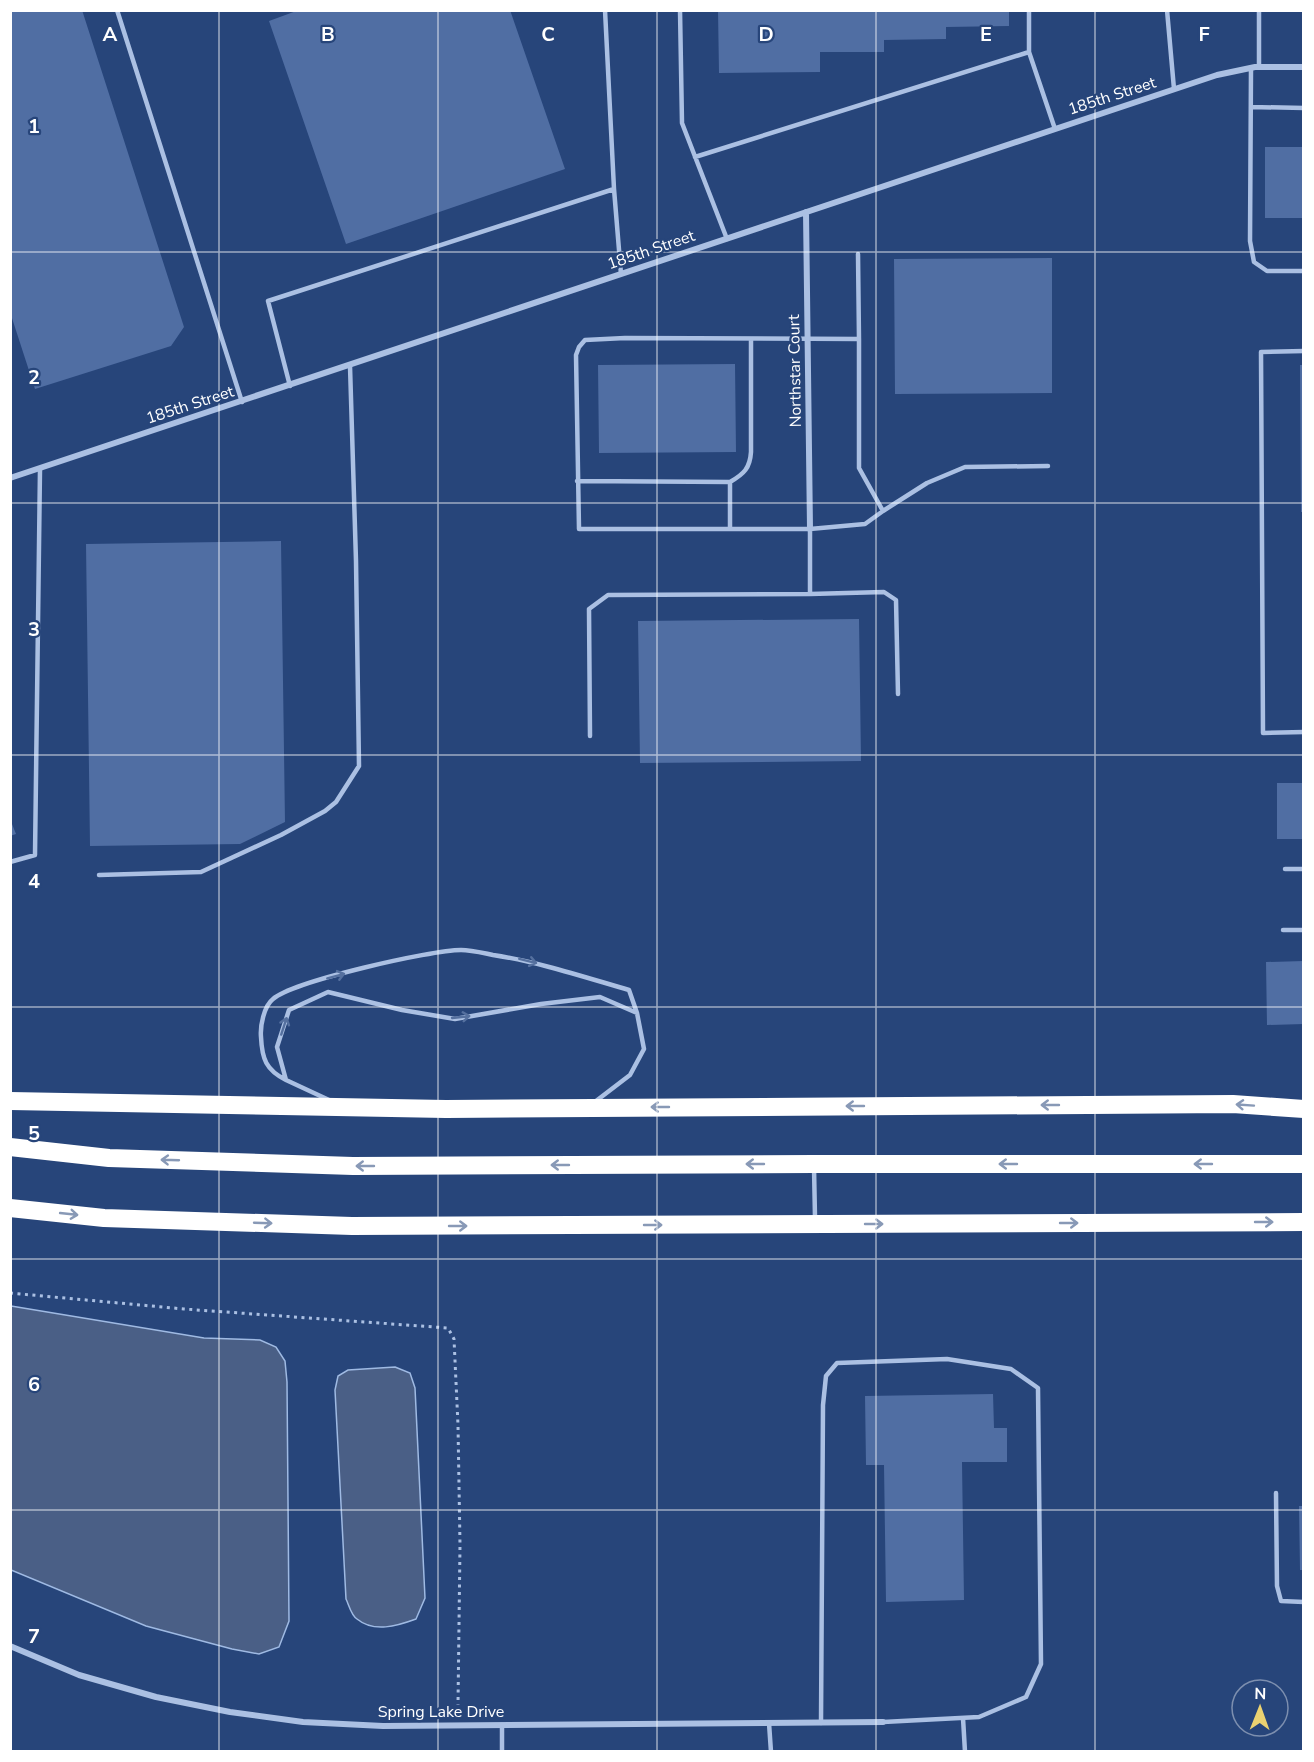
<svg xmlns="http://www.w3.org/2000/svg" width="1314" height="1762" font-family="'Nunito Sans',sans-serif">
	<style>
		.water { fill: #4a5f86; stroke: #9fbae3; stroke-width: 1.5 }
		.building { fill: #506ea3 }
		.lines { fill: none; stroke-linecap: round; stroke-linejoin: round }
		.path { stroke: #abc0e3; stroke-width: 3; stroke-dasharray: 3 4.5; stroke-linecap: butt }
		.service { stroke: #abc0e3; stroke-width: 4.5 }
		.minor { stroke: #abc0e3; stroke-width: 6 }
		.motorway { stroke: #fff; stroke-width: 18 }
		.oneway { stroke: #55709f }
		.oneway2 { stroke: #8899b6 }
		.grid { fill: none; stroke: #fff; stroke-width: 1.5; stroke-opacity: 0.55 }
		.labels { text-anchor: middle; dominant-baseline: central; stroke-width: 4.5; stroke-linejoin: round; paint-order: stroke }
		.street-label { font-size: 16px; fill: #fff; stroke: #27457a }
		.grid-label { font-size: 20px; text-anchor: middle; font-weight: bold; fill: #fff; stroke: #27457a; stroke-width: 4.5; stroke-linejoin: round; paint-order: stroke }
	</style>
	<rect width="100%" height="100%" fill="#27457a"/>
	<!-- water -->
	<path class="water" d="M11,1306L204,1338L260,1340L276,1347L285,1361L287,1382L289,1621L279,1647L259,1654L232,1649L146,1626L11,1570Z
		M395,1367L410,1373L415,1388L425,1598L416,1619C397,1626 374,1633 357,1619C351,1615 349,1605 346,1599L335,1390L338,1376L348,1370Z"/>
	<!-- building -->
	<path class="building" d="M10,10H82L184,327L171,346L35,389L10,312Z
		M299,10H510L565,169L346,244L269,21Z
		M718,10H1009V26L946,27V39L884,40V52H820V72L719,73Z
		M1265,147H1304V218H1265Z
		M1052,258V393L895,394L894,259Z
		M735,364L736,452L599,453L598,365Z
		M1300,365H1304V512H1301Z
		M281,541L285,822L240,844L90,846L86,544Z
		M859,619L861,761L640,763L638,621Z
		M1277,783H1304V839H1277Z
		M10,819L16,834L10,836Z
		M1304,961V1024L1267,1025L1266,962Z
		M993,1394L994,1428H1007V1462H962L964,1600L886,1602L884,1465H866L865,1396Z
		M1299,1506H1304V1570H1300Z"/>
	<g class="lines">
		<!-- path -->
		<path class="path" d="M10,1293L184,1309L448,1328L454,1339L458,1425L460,1545L458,1705"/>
		<!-- service -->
		<path class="service" d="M117,10L242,402
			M605,10L614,189
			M680,10L682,123L727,239
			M1029,10V52L1055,129
			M1167,10L1174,89
			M1259,67V10
			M1251,68L1250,241L1254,262L1267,271H1304
			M1251,107L1304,108
			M695,157L1029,52
			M858,254L859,339
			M625,338L859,339V468L883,511L865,524L810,529H579L576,355L579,347L585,340Z
			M1304,351L1261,352L1263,733L1304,732
			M290,386L268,301L614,189L621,274
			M577,481L730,482C744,474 750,468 751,452V339
			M883,511L927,483L965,467L1048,466
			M730,529V482
			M810,529V594L884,592L896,600L898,694
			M590,736L589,609L608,595L810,594
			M10,862L35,855L40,469
			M1285,869H1304
			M99,875L201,872L281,835L325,811L336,802L359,766L356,561L350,366
			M1283,930H1304
			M286,1080C266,1070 262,1059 261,1037C260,1026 264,1006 273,999C294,981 431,950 461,950C471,950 483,953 493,955C539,962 584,977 629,990L637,1013
			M329,1100L286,1080L277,1047L289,1010L328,992L402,1010L455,1019L541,1004L600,997L637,1013L644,1049L630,1075L596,1101
			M814,1167L815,1218
			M1276,1493L1277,1586L1281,1601L1304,1602
			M963,1718L965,1752
			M769,1723L771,1752
			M821,1723L823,1405L826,1376L837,1363L947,1359L1011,1369L1038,1388L1041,1664L1026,1697L979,1717L883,1722
			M502,1725V1752"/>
		<!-- minor -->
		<path class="minor" d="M806,212L810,529
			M10,478L1217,75L1255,67H1304
			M10,1646L79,1675L156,1697L230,1712L303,1722L383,1726L883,1722"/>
		<!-- motorway -->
		<path class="motorway" d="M10,1101L446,1109L1233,1104L1304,1109
			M10,1147L109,1158L353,1166L814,1164H1304
			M10,1208L104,1218L352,1226L1304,1222"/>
	</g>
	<!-- one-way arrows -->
	<defs><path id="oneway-shaft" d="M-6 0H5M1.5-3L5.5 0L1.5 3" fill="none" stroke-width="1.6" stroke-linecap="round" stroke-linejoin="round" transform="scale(1.5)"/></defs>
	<g class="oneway">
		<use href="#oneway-shaft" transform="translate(528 961) rotate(14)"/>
		<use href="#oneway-shaft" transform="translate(336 976) rotate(-15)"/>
		<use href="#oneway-shaft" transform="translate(461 1017) rotate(-6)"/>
		<use href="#oneway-shaft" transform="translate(284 1026) rotate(-72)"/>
	</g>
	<g class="oneway2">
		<use href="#oneway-shaft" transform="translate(1050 1105) rotate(180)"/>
		<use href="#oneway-shaft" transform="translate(1245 1105) rotate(-176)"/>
		<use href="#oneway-shaft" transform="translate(855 1106) rotate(180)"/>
		<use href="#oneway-shaft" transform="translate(660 1107) rotate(180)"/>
		<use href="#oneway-shaft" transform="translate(170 1160) rotate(-178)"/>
		<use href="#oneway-shaft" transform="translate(755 1164) rotate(180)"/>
		<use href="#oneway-shaft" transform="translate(1008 1164) rotate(-180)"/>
		<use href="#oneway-shaft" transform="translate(1203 1164) rotate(-180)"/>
		<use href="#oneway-shaft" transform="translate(560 1165) rotate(180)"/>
		<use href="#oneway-shaft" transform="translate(365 1166) rotate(180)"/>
		<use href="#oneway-shaft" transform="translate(69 1214) rotate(6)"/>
		<use href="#oneway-shaft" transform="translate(1264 1222)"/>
		<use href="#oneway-shaft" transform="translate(263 1223) rotate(2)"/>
		<use href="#oneway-shaft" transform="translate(1069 1223)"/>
		<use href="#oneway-shaft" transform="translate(874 1224)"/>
		<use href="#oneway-shaft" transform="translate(653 1225)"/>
		<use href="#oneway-shaft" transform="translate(458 1226)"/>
	</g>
	<!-- grid -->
	<path class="grid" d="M219,10V1752M438,10V1752M657,10V1752M876,10V1752M1095,10V1752M10,252H1304M10,503H1304M10,755H1304M10,1007H1304M10,1259H1304M10,1510H1304"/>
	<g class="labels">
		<!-- street labels -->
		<g class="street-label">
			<text transform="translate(1112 96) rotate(-18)">185th Street</text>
			<text transform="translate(651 250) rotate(-19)">185th Street</text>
			<text transform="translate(795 371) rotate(-91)">Northstar Court</text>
			<text transform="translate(190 405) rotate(-18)">185th Street</text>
			<text x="441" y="1712">Spring Lake Drive</text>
		</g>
	</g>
	<g class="grid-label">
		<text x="110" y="41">A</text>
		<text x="328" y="41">B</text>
		<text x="548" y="41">C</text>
		<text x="766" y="41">D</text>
		<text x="986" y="41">E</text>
		<text x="1204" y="41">F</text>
		<text x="34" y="133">1</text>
		<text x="34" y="384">2</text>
		<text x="34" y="636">3</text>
		<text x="34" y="888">4</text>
		<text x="34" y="1140">5</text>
		<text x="34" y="1391">6</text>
		<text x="34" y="1643">7</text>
	</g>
	<!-- border -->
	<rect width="1314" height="1762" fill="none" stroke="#ffffff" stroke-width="24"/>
	<!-- north arrow -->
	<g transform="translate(1260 1708) rotate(1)"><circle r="28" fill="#27457a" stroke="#7d8faf" stroke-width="1.5"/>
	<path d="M0-4.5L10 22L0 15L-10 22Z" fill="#ebd271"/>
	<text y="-9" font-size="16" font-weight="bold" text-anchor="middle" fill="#ffffff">N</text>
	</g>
</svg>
